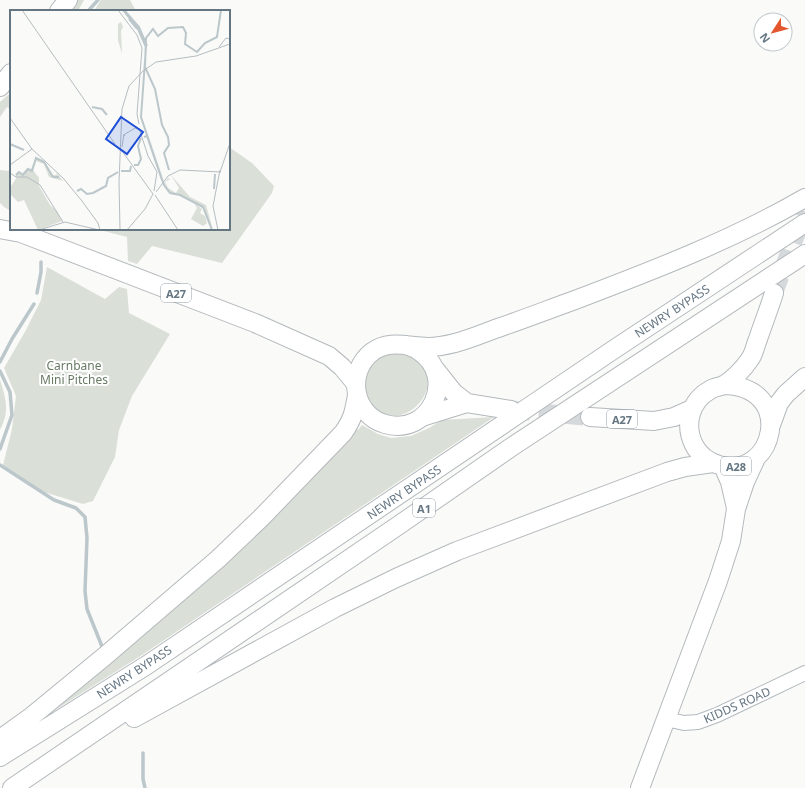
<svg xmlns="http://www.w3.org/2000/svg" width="805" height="788" font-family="'Noto Sans',sans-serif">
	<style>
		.green { fill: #dadfd7 }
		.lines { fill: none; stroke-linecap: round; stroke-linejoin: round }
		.stream { stroke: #bbc7cb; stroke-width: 3.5 }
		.highway-tunnel { stroke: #d5d9db; stroke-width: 18; stroke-dasharray: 18 9; stroke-linecap: butt }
		.secondary-casing { stroke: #b3babf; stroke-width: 16 }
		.highway-casing { stroke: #b4b9bd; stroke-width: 20 }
		.secondary { stroke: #fff; stroke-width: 14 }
		.highway { stroke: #fff; stroke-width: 18 }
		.labels { text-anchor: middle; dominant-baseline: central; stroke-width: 4; stroke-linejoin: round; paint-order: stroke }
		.shield { fill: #fff; stroke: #939fa8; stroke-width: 1 }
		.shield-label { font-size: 11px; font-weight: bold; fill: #657683 }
		.street-label { font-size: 12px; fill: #657683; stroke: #fff }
		.park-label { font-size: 12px; fill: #687a64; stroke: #fff }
		.inset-river { fill: none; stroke: #bbc7cb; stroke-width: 2 }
		.inset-road { fill: none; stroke: #b5bdc2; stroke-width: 1 }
		.view { fill: #1d4ed8; fill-opacity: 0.15; stroke: #1d4ed8; stroke-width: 2 }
		.inset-edge { fill: none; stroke: #657683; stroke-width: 2 }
	</style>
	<rect width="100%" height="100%" fill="#fafaf8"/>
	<!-- green -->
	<path class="green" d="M77,0H84L78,11H68Z
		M101,0H130L136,11H94Z
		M11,94V110L7,107L0,117V102L8,95Z
		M229,147L252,163L274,186L272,193L222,263L152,246L137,264L128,261L127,237L96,229H229Z
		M0,170L10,171V182H11V211L4,207L0,203Z
		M47,267L105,299L119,287L127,289L129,313L170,334L132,396L119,430L115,457L93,501L83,504L44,492L3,465L12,429L16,396L4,368L26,330L41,300Z
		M408,352C413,356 420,361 423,367C441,393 404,429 378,411C375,409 372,405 369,402C368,400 365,398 363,395C362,393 361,374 363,371C365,365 372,359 375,354Z
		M0,380C6,399 10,411 0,430Z
		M494,417L142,655L28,727L355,428L358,430L362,425L378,434L391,438L411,436L429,428L442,420Z"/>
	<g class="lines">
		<!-- stream -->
		<path class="stream" d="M88,11L98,0
			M37,293L41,272V262
			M0,362L12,339L34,304
			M0,371L10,392L12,415L0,449
			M0,465L54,500L76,508L85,517L87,538L85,591L87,609L103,649
			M143,753V779L145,788"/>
		<!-- highway-tunnel -->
		<path class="highway-tunnel" d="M774,293L805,211
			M512,410L590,417"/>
		<defs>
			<path id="secondary" d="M667,718L675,721L684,723L698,722L717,715L805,673"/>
			<path id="highway" d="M59,11L68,0
				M0,87L11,73
				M0,229L21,233L255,323L329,356L342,367L356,384
				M406,345C410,347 415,348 419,351C458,377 430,437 385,424C353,415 346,372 372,352C389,339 409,347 428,347C437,347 447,345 455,343C470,339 484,333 498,328C524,319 550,309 575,300C654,270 732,240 805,198
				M435,369L454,393L467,403
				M723,385C798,386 774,482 719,465C709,462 699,455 694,445C684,425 690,401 710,390C714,387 720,387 724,385C733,379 744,368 750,359C754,354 755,346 758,339C763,324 769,309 774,293
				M422,417L467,403L511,410
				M590,417L654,421L674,417L692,409
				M771,425L779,403L786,394L805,377
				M723,466L730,482L736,508
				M134,718L335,608L396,578L457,551L667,472L685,467L713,463
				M0,739L32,716L105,656L218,559L261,518L343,433C353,419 354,412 357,395
				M0,757L147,665L613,350L805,223
				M12,788L399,525L510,448L805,254
				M640,788L718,581L731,541L736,509L745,482L756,458"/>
		</defs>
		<!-- secondary casing -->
		<use href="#secondary" class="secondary-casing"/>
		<!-- highway casing -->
		<use href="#highway" class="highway-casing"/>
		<!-- secondary -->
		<use href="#secondary" class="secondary"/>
		<!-- highway -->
		<use href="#highway" class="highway"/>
	</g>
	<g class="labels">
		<!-- shield labels -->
		<g class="shield">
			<rect x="161" y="284" width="30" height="18" rx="3"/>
			<rect x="607" y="410" width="30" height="18" rx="3"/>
			<rect x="721" y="457" width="30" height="18" rx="3"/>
			<rect x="413" y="499" width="22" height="18" rx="3"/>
		</g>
		<g class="shield-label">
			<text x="176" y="293">A27</text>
			<text x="622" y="419">A27</text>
			<text x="736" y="466">A28</text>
			<text x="424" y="508">A1</text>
		</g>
		<!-- street labels -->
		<g class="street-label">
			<text transform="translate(672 311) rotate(-33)">NEWRY BYPASS</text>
			<text transform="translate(404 492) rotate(-34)">NEWRY BYPASS</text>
			<text transform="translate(134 672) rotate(-33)">NEWRY BYPASS</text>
			<text transform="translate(737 705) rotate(-24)">KIDDS ROAD</text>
		</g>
		<!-- park labels -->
		<g class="park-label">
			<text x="74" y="365">Carnbane<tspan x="74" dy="14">Mini Pitches</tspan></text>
		</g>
	</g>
	<!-- overview -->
	<g transform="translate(10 10)">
		<rect width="220" height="220" fill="#fafaf8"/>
		<path d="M111,12L113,17L111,21L112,44L108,30V14ZM26,148L33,150L42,165H47L46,162L53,171L39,167L34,154L26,151L23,160L29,168V176L40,195L47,201L52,211L28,220L14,190L8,192L0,184V178L7,167H5L7,163L12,164L17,158L21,159ZM161,165L180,187L196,195L203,220L193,198L171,185L159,182L154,173L158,168L160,169L155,172L158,178L166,183L169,178ZM184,193L192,199L190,203L195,206L197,213L193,216L181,209L187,198Z" fill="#dadfd7"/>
		<path class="inset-river" d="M113,0L128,19L136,37L131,107L154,175L160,183L170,185L193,197L202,220M114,0L129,17L137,36M119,9L127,19M82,97L92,99L97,105M134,127L137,126L152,170M0,134L14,140M124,155H128L131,149L128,136L131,128M159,160L154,143L159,135L158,127L152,115L145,79L135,57L136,28L143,19L148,26L158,18L173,17L176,23L175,34L187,42L195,33L207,27L211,0M111,161H120L121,156M6,165L9,162L13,165L18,159L22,161L26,148L34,152L43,167H49M204,179L205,164M67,181L71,179L77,184L83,183L96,176L98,168L108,162"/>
		<path class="inset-road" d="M12,0L105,134M108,0L127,25L132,38L127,104L129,114M209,37L216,28L220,29M0,108L22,139L53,168L72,191L88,213L90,220M129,118L138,146L147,162L144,181M115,124L127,117M112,137L114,124L115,126M112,141L143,184M0,155L22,139M210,162L220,133M0,163L6,167H17L30,175L53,212M146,182L158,166L170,160L211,162M145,185L168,220M29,220L55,212L89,220M110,220L109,172L112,99L119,76L133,61L146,52L186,46L220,34M117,220L135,199L143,184M208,220L203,196L210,160"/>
		<path class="view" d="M111,107L133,122L117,144L96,129Z"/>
		<rect width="220" height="220" class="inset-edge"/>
	</g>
	<!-- north arrow -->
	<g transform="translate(773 32) rotate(234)"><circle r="19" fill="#ffffff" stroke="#c1c8cd"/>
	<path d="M0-3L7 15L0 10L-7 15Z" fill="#e4572e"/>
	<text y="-6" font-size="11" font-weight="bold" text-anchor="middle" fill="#657683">N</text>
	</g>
</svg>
